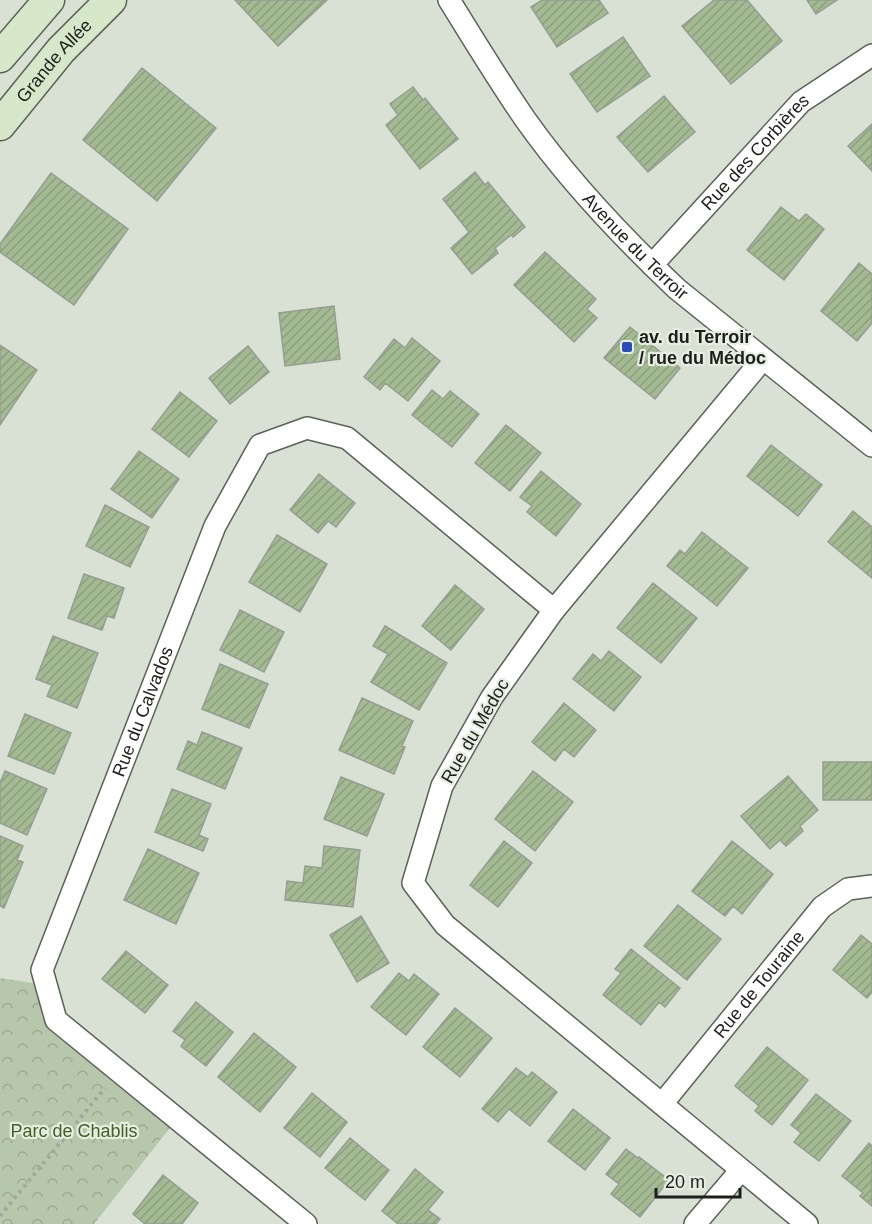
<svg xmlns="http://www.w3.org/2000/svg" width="872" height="1224" font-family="Helvetica,sans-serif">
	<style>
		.park { fill: url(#park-crowns) }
		.building { fill: url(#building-hatch); stroke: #969d92; stroke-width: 1.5 }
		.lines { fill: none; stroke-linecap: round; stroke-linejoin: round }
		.street-casing { stroke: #5b6257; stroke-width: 24 }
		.secondary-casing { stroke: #5b6257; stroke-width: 33 }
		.path { stroke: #a1a79c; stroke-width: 4; stroke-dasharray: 3 4.5; stroke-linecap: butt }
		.street { stroke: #fff; stroke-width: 21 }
		.secondary { stroke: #d7e7c9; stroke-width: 30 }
		.poi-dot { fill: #2a4dbc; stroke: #e7eee1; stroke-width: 2 }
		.labels { text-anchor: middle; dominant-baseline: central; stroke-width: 4.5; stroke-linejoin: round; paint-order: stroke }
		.street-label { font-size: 18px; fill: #1d1f1b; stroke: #e7eee1 }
		.poi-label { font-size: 18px; font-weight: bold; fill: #1d1f1b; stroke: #e7eee1; text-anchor: start }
		.park-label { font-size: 18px; fill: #426026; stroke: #e7eee1 }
	</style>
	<defs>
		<pattern id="park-crowns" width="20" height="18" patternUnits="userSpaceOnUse" patternTransform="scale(1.5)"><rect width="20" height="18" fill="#b7c7ac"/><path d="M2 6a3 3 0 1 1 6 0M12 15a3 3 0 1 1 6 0" fill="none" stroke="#9daa93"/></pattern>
		<pattern id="building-hatch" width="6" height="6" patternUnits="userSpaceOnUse" patternTransform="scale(1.5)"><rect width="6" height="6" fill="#a3ba92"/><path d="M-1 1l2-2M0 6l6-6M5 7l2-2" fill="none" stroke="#8c9f7d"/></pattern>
	</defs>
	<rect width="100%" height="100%" fill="#d9e1d4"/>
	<!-- park -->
	<path class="park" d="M0,978L46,985L56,1020L177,1119L94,1224H0Z"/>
	<!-- building -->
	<path class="building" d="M235,0H327L278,46Z
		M542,0H599L608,13L557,47L531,7Z
		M714,0H747L782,41L731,84L682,26Z
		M807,0H837L816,14Z
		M623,37L650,76L597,112L570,74Z
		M142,68L216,128L157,201L83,140Z
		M413,87L423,100L425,98L458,139L420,169L386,125L398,115L390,104Z
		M664,96L695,132L648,172L617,137Z
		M872,124V171L848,146Z
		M475,172L485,185L488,182L525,227L513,237L511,235L495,248L498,253L472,274L451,248L469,232L443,199Z
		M51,173L128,229L74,305L0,252V244Z
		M781,207L799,221L806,214L824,229L784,280L747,250Z
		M545,252L596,299L587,309L597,318L574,342L514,285Z
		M859,263L872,274V323L857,341L821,311Z
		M334,306L340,359L285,366L279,313Z
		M630,327L680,368L655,399L604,358Z
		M412,338L440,361L408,401L385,383L380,390L364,377L394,339L405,348Z
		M0,345L37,370L0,425Z
		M248,346L269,372L230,404L209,378Z
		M432,390L443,399L450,391L479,414L452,447L412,415Z
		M180,392L217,421L189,457L152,429Z
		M506,425L541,453L510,491L475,463Z
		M771,445L822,485L798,516L747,476Z
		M139,451L179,479L152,518L111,489Z
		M541,471L581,504L556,536L527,512L532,506L520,497Z
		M319,474L355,503L336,527L328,521L318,533L290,510Z
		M105,505L149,527L130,567L86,546Z
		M853,511L872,527V578L828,542Z
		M702,532L748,568L717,606L667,566L680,550L685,554Z
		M277,535L327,564L300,612L249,582Z
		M84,574L124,588L114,618L107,616L102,630L68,618Z
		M653,583L697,618L661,663L617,628Z
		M455,585L484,609L451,650L422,626Z
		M240,610L284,632L264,672L220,650Z
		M385,626L447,663L419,710L371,682L388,654L373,646Z
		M53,636L98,653L77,708L47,696L52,685L36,679Z
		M609,651L641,677L614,711L573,679L593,654L601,661Z
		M220,664L268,684L249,728L202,709Z
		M362,698L413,721L402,746L405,747L394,774L339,750Z
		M564,703L596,730L574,757L564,749L555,761L532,742Z
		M25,714L71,733L54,774L8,756Z
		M202,732L242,748L225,789L177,769L188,741L197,745Z
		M823,762H872V800H823Z
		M5,771L47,789L27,835L0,823V783Z
		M533,771L573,802L535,851L495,819Z
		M788,776L818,810L800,826L803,831L786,846L780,840L770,849L741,816Z
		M341,777L384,794L367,836L324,819Z
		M172,789L211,804L199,835L208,839L203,851L155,832Z
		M0,836L23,846L17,860L23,862L4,908L0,906Z
		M504,841L532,863L498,907L470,885Z
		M732,841L773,874L742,914L733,906L725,916L692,891Z
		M324,846L360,850L353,907L285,900L287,881L303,883L305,866L322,868Z
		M148,849L199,873L176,924L124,900Z
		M678,905L721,939L687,980L644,946Z
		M361,916L389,963L357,982L330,935Z
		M861,935L872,944V992L867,998L833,970Z
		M631,949L680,988L665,1007L659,1002L641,1025L603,995L621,973L615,969Z
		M126,951L168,985L145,1013L102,979Z
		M399,973L409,981L414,974L439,994L406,1035L371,1007Z
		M196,1002L233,1032L206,1066L181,1046L185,1040L173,1031Z
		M455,1008L492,1038L460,1077L423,1047Z
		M254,1033L296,1067L260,1112L218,1077Z
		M767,1047L808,1080L772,1125L755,1111L759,1106L735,1086Z
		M516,1068L528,1077L532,1072L557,1092L530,1126L509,1109L498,1122L482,1109Z
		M312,1093L347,1122L320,1157L284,1128Z
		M816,1094L851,1121L819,1161L794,1142L801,1133L791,1125Z
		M573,1109L610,1138L585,1170L548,1141Z
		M350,1138L389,1170L365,1200L325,1168Z
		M869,1143L872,1146V1206L860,1196L863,1193L842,1176Z
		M626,1149L638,1158L639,1157L669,1180L640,1217L611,1194L619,1184L606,1174Z
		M415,1169L443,1192L428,1210L440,1219L436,1224H398L382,1211Z
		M163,1175L198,1203L182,1224H145L133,1214Z"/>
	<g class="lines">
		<defs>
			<g id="street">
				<path id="s1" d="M449,0C474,40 498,80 525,119C568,180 623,238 677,289L872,446"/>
				<path id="s2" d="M652,265L801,102L872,55"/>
				<path d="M763,359L554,610L492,697L442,786L413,883L445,925L807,1224"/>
				<path id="s3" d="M662,1104L822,907L848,889L872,886"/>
				<path id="s4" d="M306,1224L56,1020L42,970L215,526L260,445L307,428L347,438L554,610"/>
				<path d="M695,1224L741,1170"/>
			</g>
			<g id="secondary">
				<path d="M0,57L49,0"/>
				<path id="s5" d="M0,125L61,50L111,0"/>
			</g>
		</defs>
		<!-- street casing -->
		<use href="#street" class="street-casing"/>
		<!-- secondary casing -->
		<use href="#secondary" class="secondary-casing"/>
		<!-- path -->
		<path class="path" d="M0,1216L105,1088"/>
		<!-- street -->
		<use href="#street" class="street"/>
		<!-- secondary -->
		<use href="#secondary" class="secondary"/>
	</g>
	<!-- markers -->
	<rect class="poi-dot" x="621" y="341" width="12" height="12" rx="3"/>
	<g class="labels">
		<!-- street labels -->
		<g class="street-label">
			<text stroke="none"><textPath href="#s5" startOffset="84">Grande Allée</textPath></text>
			<text stroke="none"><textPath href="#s2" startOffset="153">Rue des Corbières</textPath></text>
			<text stroke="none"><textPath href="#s1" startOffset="310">Avenue du Terroir</textPath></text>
			<text stroke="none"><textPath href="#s4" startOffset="652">Rue du Calvados</textPath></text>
			<text transform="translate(475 731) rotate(-60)">Rue du Médoc</text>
			<text stroke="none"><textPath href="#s3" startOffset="154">Rue de Touraine</textPath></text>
		</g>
		<!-- poi labels -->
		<g class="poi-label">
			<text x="639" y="337">av. du Terroir<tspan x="639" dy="21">/ rue du Médoc</tspan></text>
		</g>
		<!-- park labels -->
		<g class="park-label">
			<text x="74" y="1131">Parc de Chablis</text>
		</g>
	</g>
	<!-- scale -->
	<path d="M656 1188v9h84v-9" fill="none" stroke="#1d1f1b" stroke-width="3"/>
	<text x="665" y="1188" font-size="18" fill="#1d1f1b" stroke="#e7eee1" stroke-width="4.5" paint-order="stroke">20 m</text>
</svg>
